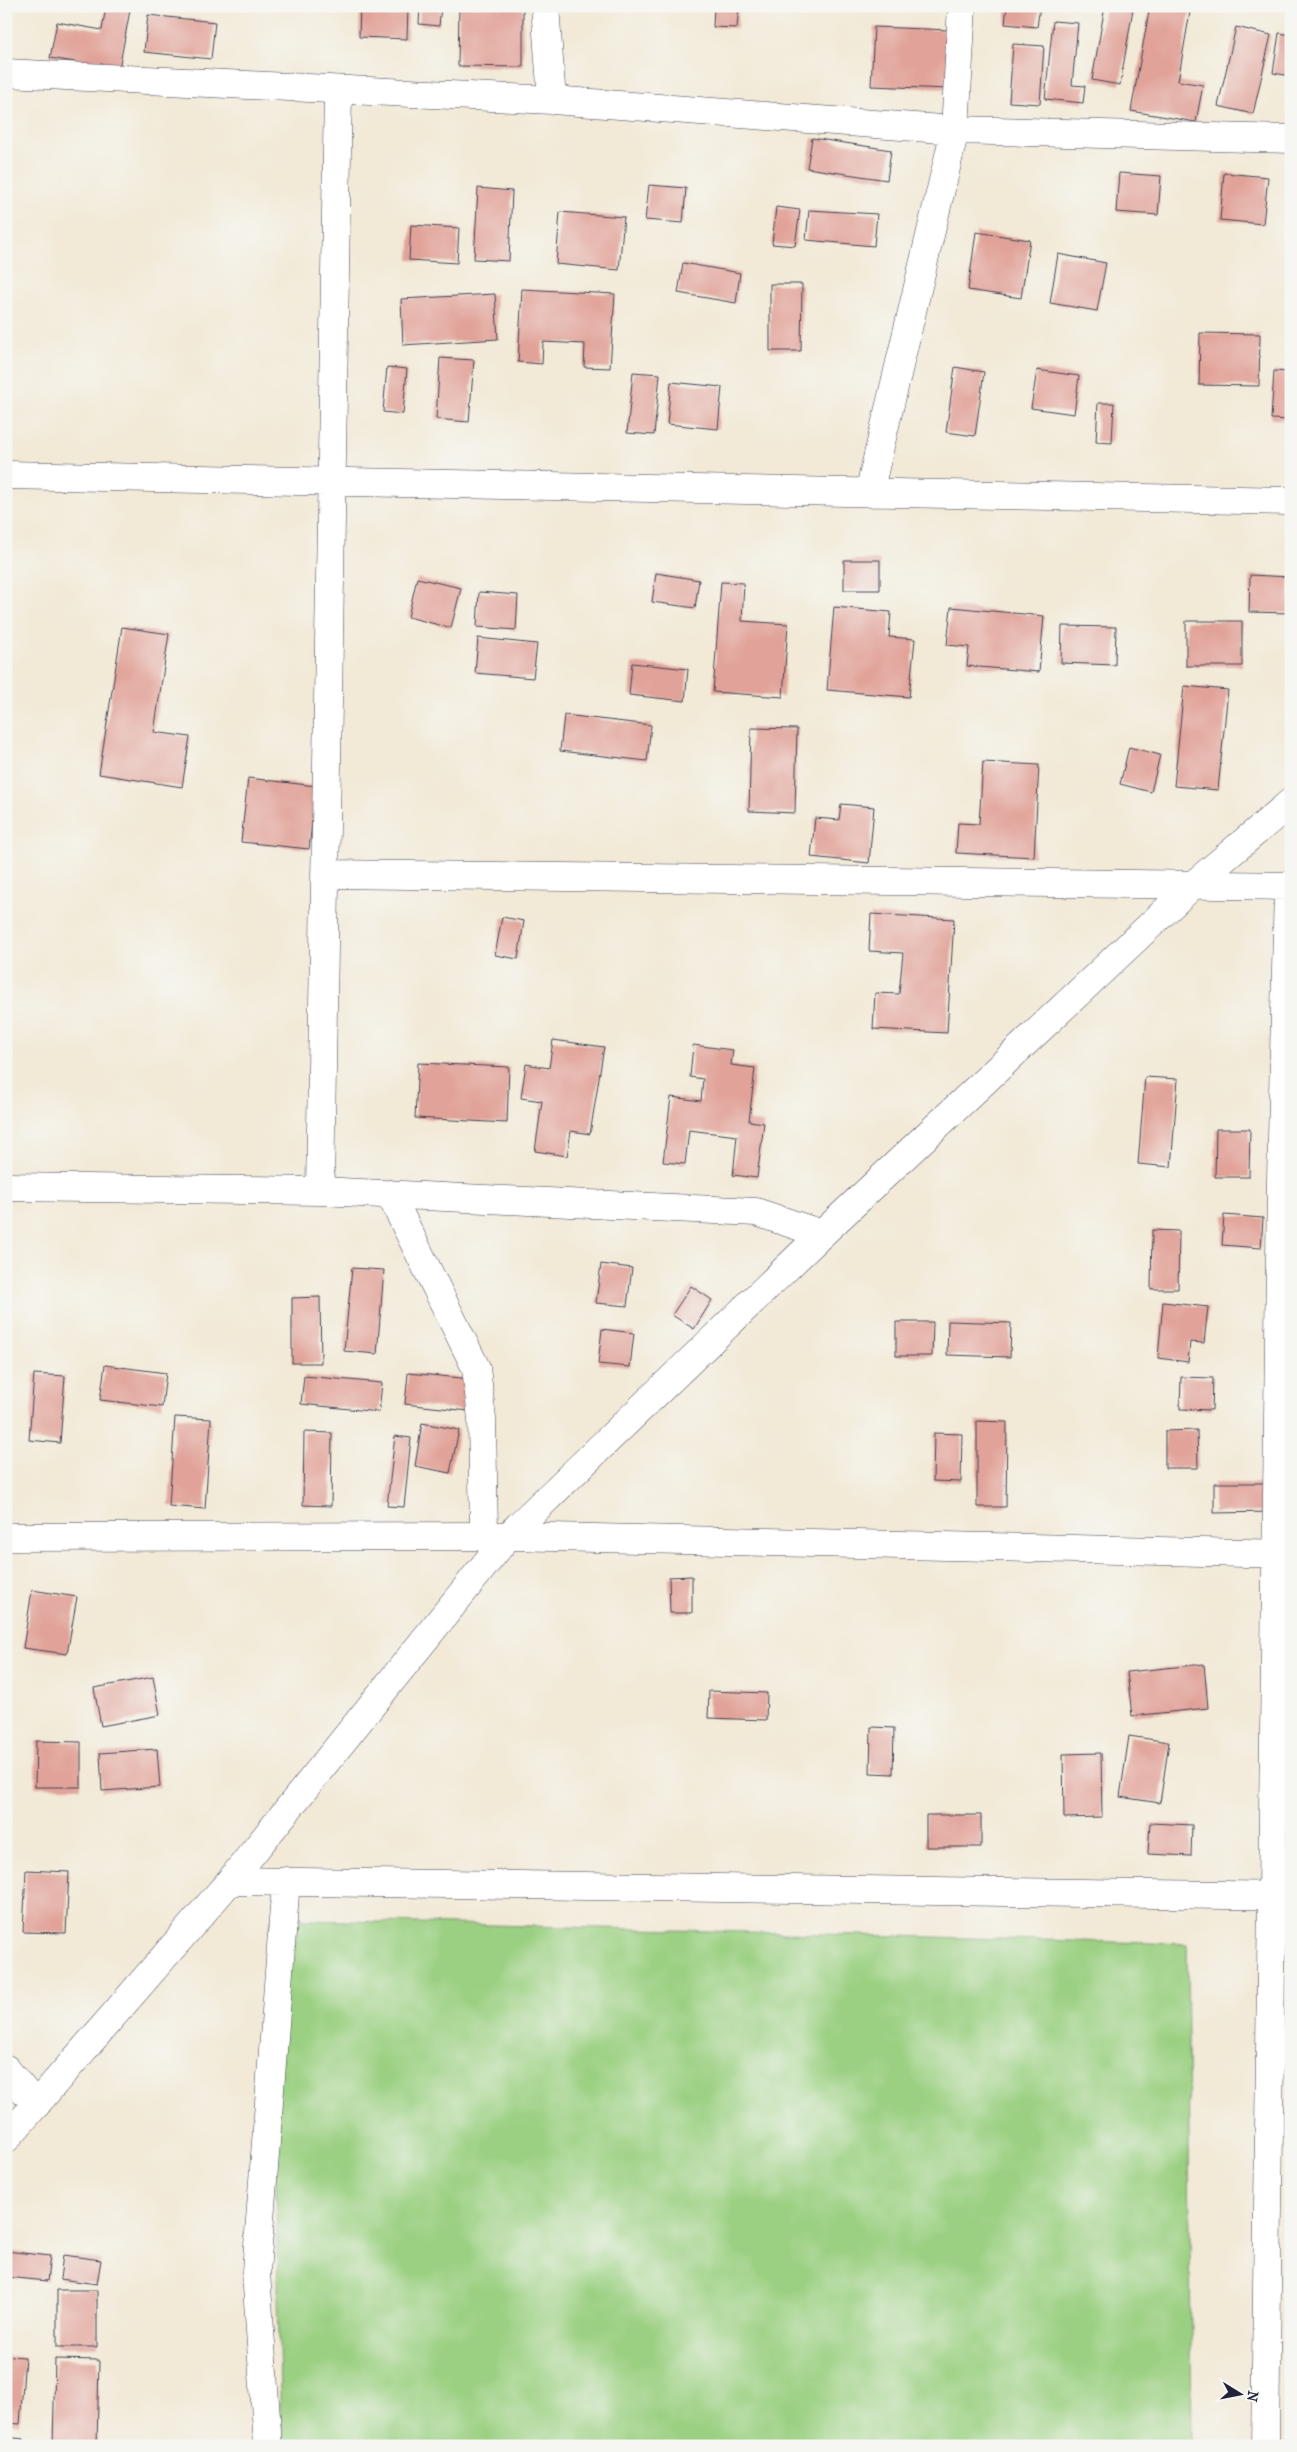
<svg xmlns="http://www.w3.org/2000/svg" width="1297" height="2452" font-family="'IM FELL French Canon',serif">
	<style>
		.green { fill: #9bd082; stroke: #5e795e }
		.building { fill: #e1a399 }
		.lines { fill: none; stroke-linecap: round; stroke-linejoin: round }
		.minor-casing { stroke: #414052; stroke-width: 29 }
		.secondary-casing { stroke: #414052; stroke-width: 29 }
		.minor { stroke: #fff; stroke-width: 28 }
		.secondary { stroke: #fff; stroke-width: 28 }
	</style>
	<rect width="100%" height="100%" fill="#f6f6f2"/>
	<filter id="ink" filterUnits="userSpaceOnUse"><feTurbulence type="fractalNoise" baseFrequency=".02" numOctaves="2"/><feDisplacementMap in="SourceGraphic" scale="10" xChannelSelector="R" yChannelSelector="G"/><feConvolveMatrix kernelMatrix="1 2 1 2 8 2 1 2 1" color-interpolation-filters="sRGB"/></filter>
	<filter id="wash" filterUnits="userSpaceOnUse"><feTurbulence type="fractalNoise" baseFrequency=".0096" numOctaves="4" result="noise"/><feDisplacementMap in="SourceGraphic" scale="20" xChannelSelector="R" yChannelSelector="G"/><feGaussianBlur stdDeviation="1.12" result="paint"/><feColorMatrix in="noise" values="0 0 0 0 0 0 0 0 0 0 0 0 0 0 0 0 0 1.4 0 .05"/><feComposite in="paint" operator="in"/></filter>
	<g filter="url(#wash)">
		<rect width="100%" height="100%" fill="#f2e9d6"/>
		<!-- green -->
		<path class="green" d="M271,1919L1187,1944L1192,2446H281Z"/>
		<g id="blocks">
			<!-- building -->
			<path class="building" d="M106,6L130,10L119,69L50,58L57,22L102,30Z
				M360,6H408L407,39L359,37Z
				M420,6H441L439,26L419,24Z
				M459,6H523V67L458,66Z
				M714,6H739L737,28L713,27Z
				M1007,6H1040L1037,27L1005,24Z
				M1105,6L1133,9L1120,85L1092,80Z
				M1150,6H1191L1178,81L1203,85L1196,122L1131,111Z
				M148,15L215,22L211,59L144,52Z
				M1053,21L1078,23L1072,85L1085,86L1083,103L1045,99Z
				M874,27L951,30L949,89L871,86Z
				M1236,27L1271,35L1253,114L1218,106Z
				M1279,33L1291,35V76L1273,73Z
				M1013,44L1044,46L1040,104L1009,102Z
				M812,138L891,150L887,180L807,168Z
				M1119,173L1161,176L1158,215L1116,212Z
				M1224,173L1268,177L1263,224L1220,220Z
				M649,185L686,188L683,223L645,220Z
				M478,188L512,191L509,261L474,259Z
				M776,207L800,210L795,246L772,244Z
				M809,210L877,214L874,246L806,240Z
				M560,212L624,217L619,270L556,264Z
				M411,225L459,228L457,263L409,260Z
				M976,232L1030,240L1021,298L968,290Z
				M1058,254L1106,263L1097,311L1050,303Z
				M683,263L740,273L736,303L678,293Z
				M770,284H802L801,351H770Z
				M522,289L615,294L610,368L584,367L585,344L543,342L542,364L518,362Z
				M495,294L498,339L403,345L401,299Z
				M1200,333L1260,334L1259,386L1199,385Z
				M440,358L474,360L469,422L436,419Z
				M387,367L407,369L403,414L383,412Z
				M955,367L984,372L975,436L946,432Z
				M1037,370L1079,376L1074,414L1031,408Z
				M1274,371L1291,372V420L1271,419Z
				M633,372L660,374L654,435L627,433Z
				M671,382L722,387L718,429L667,424Z
				M1098,403H1114L1112,443L1096,442Z
				M844,560H880V590H844Z
				M656,573L699,580L695,608L652,602Z
				M1250,575L1290,577L1289,613L1249,612Z
				M417,578L461,588L451,628L408,617Z
				M721,582L744,583L742,621L788,624L783,697L713,692Z
				M479,592L518,595L516,630L477,627Z
				M834,607L891,612L889,637L915,639L909,697L827,690Z
				M951,607L1044,616L1039,672L967,666L969,647L947,645Z
				M1186,621H1242V666H1186Z
				M1062,626L1116,627L1115,665L1061,663Z
				M122,627L169,634L154,732L190,737L182,787L99,774Z
				M478,638L537,644L533,678L475,673Z
				M632,663L688,669L685,701L629,695Z
				M1184,686L1228,690L1218,790L1174,786Z
				M564,715L651,725L647,761L560,751Z
				M751,728L797,729L795,813L749,811Z
				M1129,747L1160,755L1151,792L1120,784Z
				M983,762L1039,765L1034,857L956,853L958,823L979,824Z
				M248,778L316,786L309,849L241,842Z
				M841,804L874,807L869,863L811,857L815,818L839,820Z
				M871,914L954,919L947,1033L873,1029L875,993L899,994L903,953L869,951Z
				M502,917L524,921L518,959L495,955Z
				M553,1040L604,1047L590,1134L571,1131L567,1156L535,1151L542,1101L521,1098L526,1064L549,1068Z
				M693,1045L733,1050L731,1065L755,1068L749,1121L764,1123L757,1178L733,1175L737,1136L689,1130L685,1164L663,1162L671,1097L701,1101L703,1079L690,1077Z
				M418,1063L509,1067L507,1123L415,1118Z
				M1145,1077L1178,1079L1171,1167L1138,1164Z
				M1216,1129H1250L1249,1177H1215Z
				M1224,1215L1263,1218L1261,1248L1222,1245Z
				M1152,1230L1179,1231L1178,1289H1151Z
				M601,1264L632,1268L627,1306L596,1303Z
				M352,1268L384,1270L377,1354L344,1351Z
				M691,1286L712,1300L694,1329L672,1315Z
				M320,1297L321,1363H292V1298Z
				M1163,1302L1208,1307L1204,1343L1190,1342L1188,1362L1158,1358Z
				M948,1321L1011,1323L1010,1357L947,1355Z
				M896,1322H933L932,1356H896Z
				M602,1329L634,1333L630,1367L598,1364Z
				M105,1365L166,1373L162,1407L100,1400Z
				M408,1373L472,1379L469,1411L405,1404Z
				M34,1374L65,1376L60,1443L29,1440Z
				M304,1376L382,1383L379,1412L301,1404Z
				M1181,1377L1213,1378L1212,1410L1180,1409Z
				M175,1417L211,1419L205,1509L169,1506Z
				M977,1421L1007,1422L1006,1507H977Z
				M422,1423L459,1430L450,1473L415,1466Z
				M1197,1430L1198,1468H1165V1431Z
				M304,1432L332,1433L331,1506L303,1505Z
				M934,1433L962,1434L961,1482L933,1481Z
				M395,1436L411,1438L404,1507L387,1506Z
				M1214,1483H1273V1512L1214,1513Z
				M692,1576V1613H670L669,1577Z
				M32,1590L77,1597L67,1654L23,1648Z
				M1204,1664L1208,1708L1132,1716L1127,1672Z
				M153,1677L160,1715L101,1726L94,1688Z
				M709,1691L767,1693L766,1720L708,1718Z
				M871,1727L894,1728L893,1774L870,1773Z
				M1129,1736L1169,1742L1160,1803L1120,1797Z
				M36,1741L81,1742V1787H35Z
				M157,1749L160,1787L102,1791L100,1753Z
				M1101,1753L1102,1817L1064,1818L1063,1754Z
				M926,1815H981V1847H926Z
				M1150,1823L1192,1825L1191,1856L1148,1854Z
				M26,1870L69,1872L66,1933L23,1932Z
				M6,2251L50,2256L47,2281L6,2277Z
				M63,2255L101,2260L97,2284L60,2279Z
				M57,2290H97V2347H57Z
				M6,2356L25,2357L20,2424L6,2423Z
				M55,2359L99,2360L97,2446H53Z
				M6,2437L23,2439L22,2446H6Z"/>
		</g>
	</g>
	<g filter="url(#ink)">
		<use href="#blocks" fill-opacity="0" stroke="#414052" stroke-width="1"/>
		<g class="lines">
			<defs>
				<path id="minor" d="M545,6L552,100
					M6,73L552,100L955,130L1291,139
					M6,475L1291,501
					M869,493L955,130L962,6
					M325,874L1291,886
					M6,1187L320,1191L756,1212L822,1234
					M320,1191L338,90
					M390,1194L476,1368L482,1419L484,1535
					M6,1537L508,1536L1291,1554
					M230,1881L1291,1896
					M6,2069L36,2105
					M268,2446L256,2272L286,1881
					M1265,2446L1281,1180L1288,886"/>
				<path id="secondary" d="M6,2139L230,1881L508,1536L822,1234L1193,885L1291,802"/>
			</defs>
			<!-- minor casing -->
			<use href="#minor" class="minor-casing"/>
			<!-- secondary casing -->
			<use href="#secondary" class="secondary-casing"/>
			<!-- minor -->
			<use href="#minor" class="minor"/>
			<!-- secondary -->
			<use href="#secondary" class="secondary"/>
		</g>
	</g>
	<!-- margin -->
	<rect width="1297" height="2452" fill="none" stroke="#f6f6f2" stroke-width="25"/>
	<!-- north arrow -->
	<g transform="translate(1240 2394) rotate(100)" stroke="#f6f6f2" stroke-width="4" paint-order="stroke">
	<path d="M0-4L9 19L0 12L-9 19Z" fill="#22223b"/>
	<text y="-8" font-size="14" font-weight="bold" text-anchor="middle" fill="#22223b">N</text>
	</g>
</svg>
